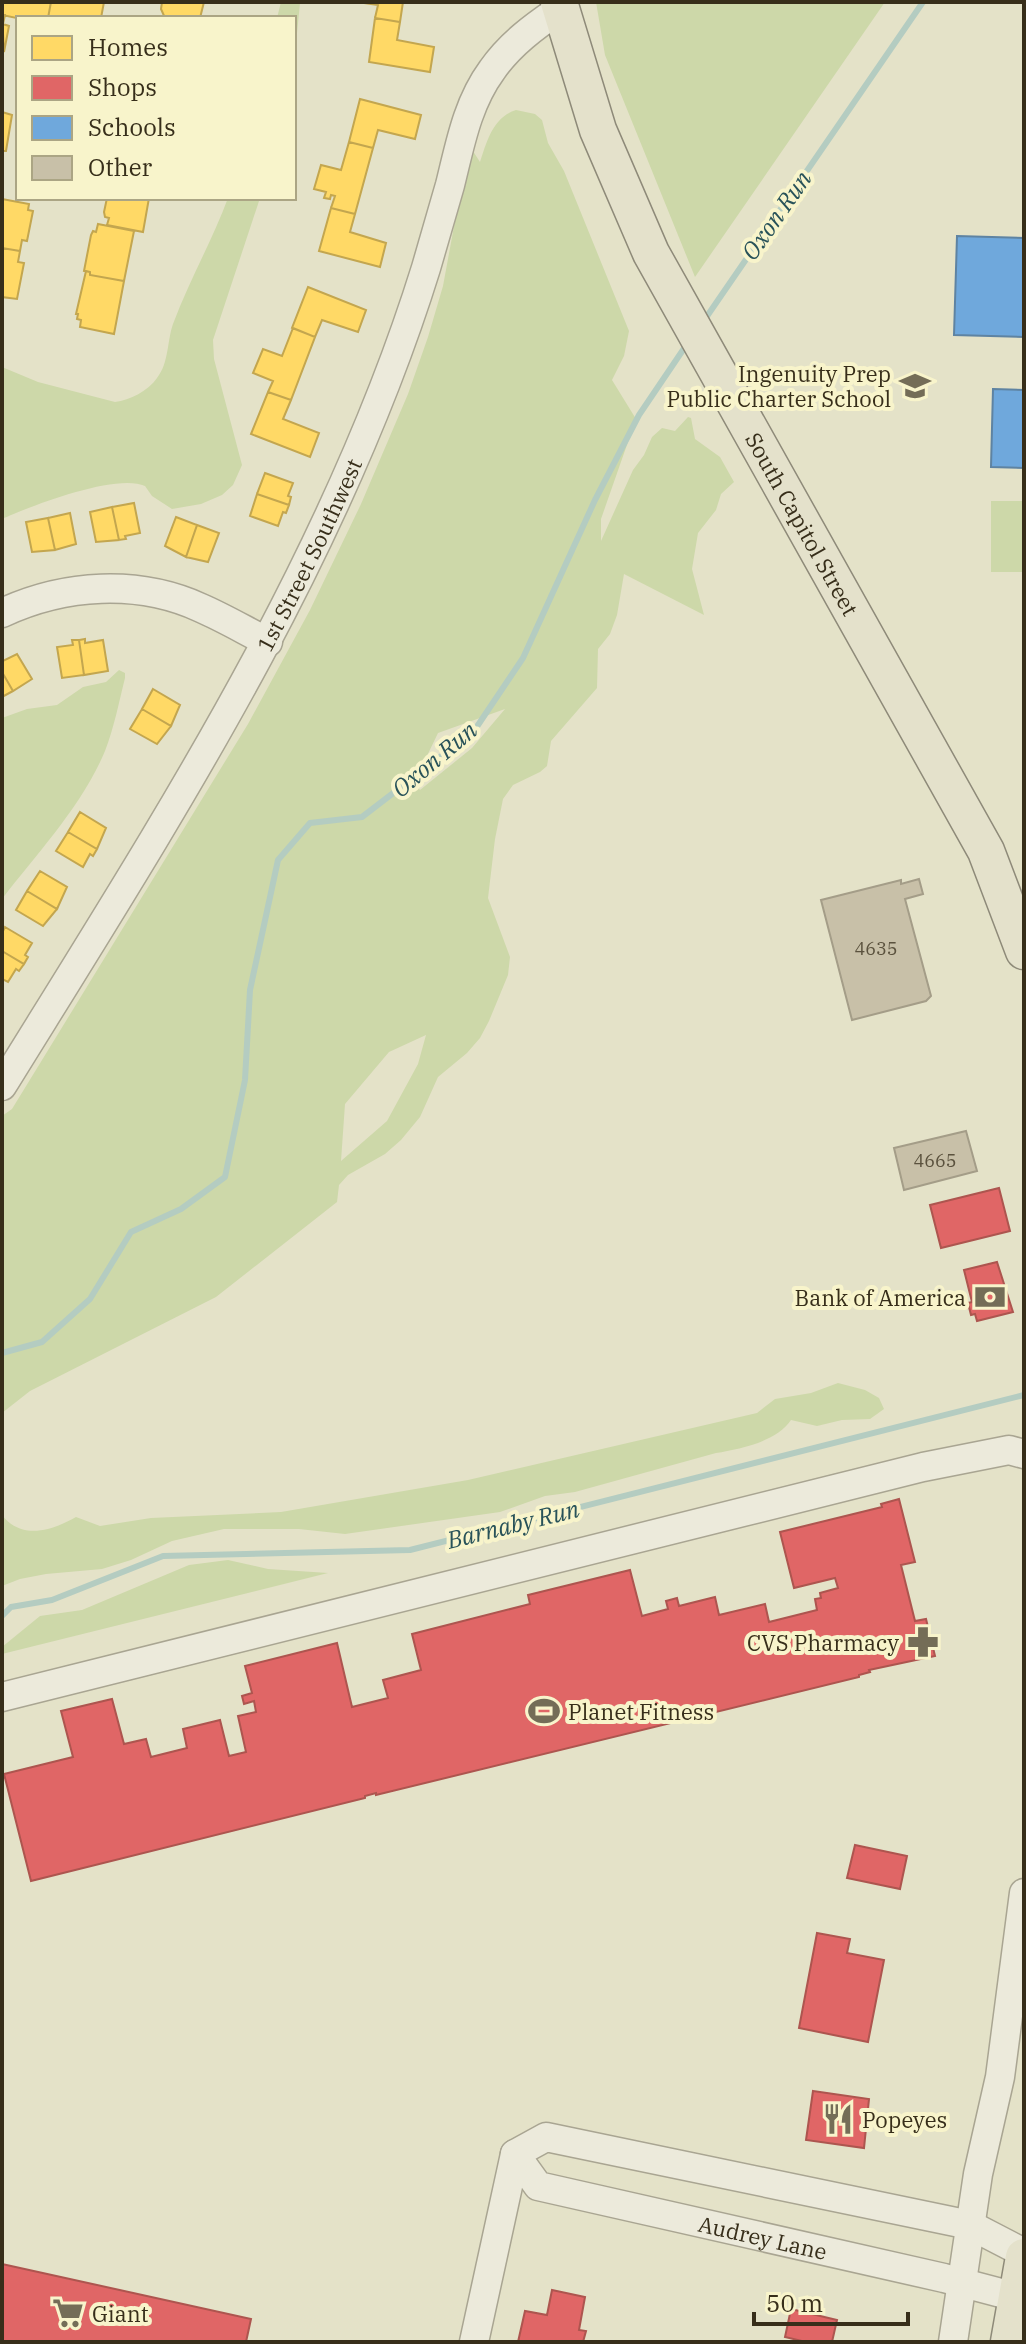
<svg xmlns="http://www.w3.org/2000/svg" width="1026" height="2344" font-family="'IBM Plex Serif',serif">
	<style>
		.green { fill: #cdd8a9; fill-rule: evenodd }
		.homes { fill: #ffd966; stroke: #c3a64f; stroke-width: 2 }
		.shops { fill: #e06666; stroke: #ad554f; stroke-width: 2 }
		.schools { fill: #6fa8dc; stroke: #5e83a2; stroke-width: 2 }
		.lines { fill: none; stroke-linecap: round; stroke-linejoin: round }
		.stream { stroke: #b4ccc1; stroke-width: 6 }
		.building { fill: #c8c0a8; stroke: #a49d88; stroke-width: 2 }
		.minor-casing { stroke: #a9a592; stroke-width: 31 }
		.major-casing { stroke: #8e8a79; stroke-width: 39 }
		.minor { stroke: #eceadb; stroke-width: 28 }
		.major { stroke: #e4e1cb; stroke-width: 36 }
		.labels { text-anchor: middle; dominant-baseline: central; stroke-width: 8; stroke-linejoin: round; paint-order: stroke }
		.number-label { font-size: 18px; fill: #5b523e }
		.poi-label { font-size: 22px; fill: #372e1a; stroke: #f8f4cb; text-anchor: end }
		.street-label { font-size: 22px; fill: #372e1a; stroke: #f8f4cb }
		.water-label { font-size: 24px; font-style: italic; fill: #285259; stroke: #f8f4cb }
	</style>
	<rect width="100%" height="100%" fill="#e4e2c8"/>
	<!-- green -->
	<path class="green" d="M281,2L300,3L294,63V18H277Z
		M596,2H885L695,277L605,55Z
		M516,110L535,114L542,120L548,143L564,171L629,331L624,356L612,380L636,419L601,519V541L633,470L644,455L652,437L662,428L675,431L688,417L691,418L695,439L720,457L734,482L721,494L716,510L698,533L692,569L704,615L624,574L617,615L610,634L598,649L597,688L551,741L547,766L540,772L513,785L503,799L495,839L488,898L510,957L508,975L489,1021L480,1038L467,1053L438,1077L420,1117L401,1140L385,1154L348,1175L339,1185L337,1202L216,1297L30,1391L2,1413V1116L12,1109L248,724L310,610L361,504L408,394L428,337L443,286L469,145L480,162C487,141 493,117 516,110ZM505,709L472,748L420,790L414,783L438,733ZM426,1035L418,1064L387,1121L341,1161L345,1104L389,1052Z
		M228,198H260L213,340L214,359L242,465L233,485L222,495L201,504L172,509L152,496L145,486C116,473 31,506 2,519V367L38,382L115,402C130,400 148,391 157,378C169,363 167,341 173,324C189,281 212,241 228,198Z
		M991,501H1024V572H991Z
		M119,670L125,673V678C119,702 114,728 105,751C82,806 38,852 2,899V718L27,709L57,705L83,687L106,682Z
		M838,1383L865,1390L879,1398L884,1409L870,1419L842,1420L817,1426L791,1420C776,1442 740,1449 716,1453L575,1492L545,1496L500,1512L345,1534L299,1529H224L172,1541L131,1560L102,1569L46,1574L20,1579L2,1586V1515C22,1541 53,1530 76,1517L100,1526L151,1518L281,1512L468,1480L757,1413L775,1399L811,1393Z
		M228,1560L268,1569L328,1573L2,1654V1647L40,1616L82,1610L189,1565Z"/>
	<!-- homes -->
	<path class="homes" d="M2,2H51L48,18H18V24L17,18L2,15Z
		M51,2H104L101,18H48Z
		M162,2H204L200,18H165L161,9Z
		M357,2H403L400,22L375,18L378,5Z
		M2,15H5L3,24L9,26L4,52Z
		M375,18L400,22L397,40L434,47L430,72L369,62Z
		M360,99L421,115L415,139L378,130L373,148L349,142Z
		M2,112L12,115L6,151H2Z
		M349,142L373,148L355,214L331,208L335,196L331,195L330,199L324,198L326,192L314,189L321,165L341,170Z
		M107,198H149L143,232L107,225L109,218L105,217L104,212Z
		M2,199L29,204L28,210L33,211L27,241L22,240L20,251L2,248Z
		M331,208L355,214L350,232L386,243L380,267L319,251Z
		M98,224L134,231L124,281L90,275V272L84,271L91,235L93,231L96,232Z
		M2,248L20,251L18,262L24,263L17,299L2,297Z
		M86,271L90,272V275L124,281L114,334L80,327L81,320L77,319L78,314H76Z
		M308,287L366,310L358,332L322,320L315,337L292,328Z
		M293,328L315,337L291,400L268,392L273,381L253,373L263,349L282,356Z
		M268,392L291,400L283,419L319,433L310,457L251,434Z
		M265,473L293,483L288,496L291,497L289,505L257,494Z
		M257,494L289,505L286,513L283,512L278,526L250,516Z
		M134,503L140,533L125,536L126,539L119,540L112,507Z
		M112,507L119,540L96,542L90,512Z
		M70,513L76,544L55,550L48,518Z
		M176,517L197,525L186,557L165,546Z
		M48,518L55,550L32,552L26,522Z
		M197,525L219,533L208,562L186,557Z
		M85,639V643L103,640L108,671L84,675L79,640Z
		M72,640H79L84,675L62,678L57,647L73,645Z
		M17,654L32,679L13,691L2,672V659L3,661Z
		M2,672L13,691L2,697Z
		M153,689L180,705L171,726L142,709Z
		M142,709L171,726L157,744L130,729Z
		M80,812L106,828L97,849L68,832Z
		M68,832L97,849L93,856L90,854L83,867L56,851Z
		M40,871L67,887L57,909L27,891Z
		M27,891L57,909L43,926L16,910Z
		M5,927L32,943L25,955L28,957L24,964L2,951V933Z
		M2,951L24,964L19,971L16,969L8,982L2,979Z"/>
	<!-- shops -->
	<path class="shops" d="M999,1188L1010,1231L941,1248L930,1205Z
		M997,1262L1013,1312L977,1321L975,1314L971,1315L968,1303L972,1302L964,1270Z
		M899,1499L915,1562L901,1565L915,1621L926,1619L935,1656L869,1670L870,1672L859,1675V1677L376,1795V1793L365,1796V1798L31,1881L4,1774L73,1757L61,1711L112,1699L124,1744L146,1739L151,1757L187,1748L183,1729L220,1720L229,1756L246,1752L238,1716L256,1712L254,1701L244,1704L242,1696L252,1693L245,1666L337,1643L352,1707L388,1698L383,1680L421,1670L412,1634L530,1604L528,1595L630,1570L642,1616L668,1609L666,1601L677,1598L679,1606L715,1597L719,1615L765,1604L769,1622L817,1610L815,1599L821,1598L820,1593L838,1588L835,1578L794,1588L780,1532L882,1507L881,1504Z
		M855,1845L907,1856L900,1889L847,1878Z
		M817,1933L850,1939L847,1953L884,1960L868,2042L799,2028Z
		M813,2091L869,2099L864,2148L806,2140Z
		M2,2264L251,2319L246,2342H2Z
		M552,2290L585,2297L579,2330L586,2331L583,2342H518L525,2311L547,2315Z
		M791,2309L837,2320L832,2342H806L785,2337Z"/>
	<!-- schools -->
	<path class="schools" d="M957,236L1024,238V337L954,335Z
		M993,389L1024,390V468L991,467Z"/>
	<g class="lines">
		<!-- stream -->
		<path class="stream" d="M703,322L923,2
			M2,1353L42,1342L90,1299L131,1232L181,1209L225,1177L245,1080L250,990L278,860L310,823L362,817L474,731L523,658L595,500L639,415L687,344
			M2,1616L11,1607L52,1600L163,1556L410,1550L1024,1395"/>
	</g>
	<!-- building -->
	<path class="building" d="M919,879L923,894L905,899L931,996L926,1001L852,1020L821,900L901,880V884Z
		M966,1131L977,1171L904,1190L894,1148Z"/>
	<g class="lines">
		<defs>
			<g id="minor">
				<path d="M2,613C64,584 138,579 201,608C224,618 246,631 268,642"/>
				<path id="s1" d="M2,1086C164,824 334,564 426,268C434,240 442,212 450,185C460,145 467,104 492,70C510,44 535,26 560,9"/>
				<path d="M2,1697L923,1467L1009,1450L1024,1454"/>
				<path id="s2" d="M515,2154L538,2186L944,2278L1024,2299"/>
				<path d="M474,2342L515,2154L546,2137L970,2225L1024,2253"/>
				<path d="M953,2342L978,2174L1000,2077L1024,1893"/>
			</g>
			<g id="major">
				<path id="s3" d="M559,2L598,130L651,253L986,851L1024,951"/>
				<path d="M1009,2342L1024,2257"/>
			</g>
		</defs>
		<!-- minor casing -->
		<use href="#minor" class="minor-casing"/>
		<!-- major casing -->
		<use href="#major" class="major-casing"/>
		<!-- minor -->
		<use href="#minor" class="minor"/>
		<!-- major -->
		<use href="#major" class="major"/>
	</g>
	<!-- icons -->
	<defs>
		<symbol id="school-bare" viewBox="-9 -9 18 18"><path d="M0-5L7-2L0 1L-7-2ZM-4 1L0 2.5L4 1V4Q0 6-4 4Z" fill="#746d57" stroke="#f8f4cb" stroke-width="2.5" paint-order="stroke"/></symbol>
		<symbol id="bank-bare" viewBox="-9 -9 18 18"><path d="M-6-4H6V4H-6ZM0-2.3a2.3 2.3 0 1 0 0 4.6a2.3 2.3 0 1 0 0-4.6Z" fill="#746d57" stroke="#f8f4cb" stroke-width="2.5" paint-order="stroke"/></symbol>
		<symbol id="pharmacy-bare" viewBox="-9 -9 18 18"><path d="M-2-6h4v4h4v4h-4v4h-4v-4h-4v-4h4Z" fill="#746d57" stroke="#f8f4cb" stroke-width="2.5" paint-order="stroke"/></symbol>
		<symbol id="stadium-bare" viewBox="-9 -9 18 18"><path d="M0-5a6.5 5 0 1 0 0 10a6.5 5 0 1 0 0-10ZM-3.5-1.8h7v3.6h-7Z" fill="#746d57" stroke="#f8f4cb" stroke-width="2.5" paint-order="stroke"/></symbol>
		<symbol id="restaurant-bare" viewBox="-9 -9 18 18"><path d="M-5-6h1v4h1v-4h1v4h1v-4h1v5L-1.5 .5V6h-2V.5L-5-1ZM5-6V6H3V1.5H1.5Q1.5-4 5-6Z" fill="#746d57" stroke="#f8f4cb" stroke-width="2.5" paint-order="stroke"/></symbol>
		<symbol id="supermarket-bare" viewBox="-9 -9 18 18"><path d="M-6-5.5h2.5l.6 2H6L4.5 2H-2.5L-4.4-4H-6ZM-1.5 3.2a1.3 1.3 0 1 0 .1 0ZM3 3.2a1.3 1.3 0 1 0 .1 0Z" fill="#746d57" stroke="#f8f4cb" stroke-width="2.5" paint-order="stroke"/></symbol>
	</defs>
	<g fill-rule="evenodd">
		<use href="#school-bare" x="893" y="364" width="44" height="44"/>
		<use href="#bank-bare" x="968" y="1275" width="44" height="44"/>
		<use href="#pharmacy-bare" x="901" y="1620" width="44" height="44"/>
		<use href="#stadium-bare" x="522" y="1689" width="44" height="44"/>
		<use href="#restaurant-bare" x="816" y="2097" width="44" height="44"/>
		<use href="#supermarket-bare" x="46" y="2291" width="44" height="44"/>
	</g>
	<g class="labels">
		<!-- number labels -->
		<g class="number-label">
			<text x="876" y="948">4635</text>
			<text x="935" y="1160">4665</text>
		</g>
		<!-- poi labels -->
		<g class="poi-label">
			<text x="891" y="373">Ingenuity Prep<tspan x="891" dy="25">Public Charter School</tspan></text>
			<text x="966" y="1297">Bank of America</text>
			<text x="899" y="1642">CVS Pharmacy</text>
			<text x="568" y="1711" text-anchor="start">Planet Fitness</text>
			<text x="862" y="2119" text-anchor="start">Popeyes</text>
			<text x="92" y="2313" text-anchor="start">Giant</text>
		</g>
		<!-- street labels -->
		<g class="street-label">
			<text stroke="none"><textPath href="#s3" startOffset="578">South Capitol Street</textPath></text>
			<text stroke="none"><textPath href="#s1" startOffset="614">1st Street Southwest</textPath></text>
			<text stroke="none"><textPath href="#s2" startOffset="270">Audrey Lane</textPath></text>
		</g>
		<!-- water labels -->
		<g class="water-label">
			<text transform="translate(776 215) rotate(-55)">Oxon Run</text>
			<text transform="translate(434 759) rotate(-40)">Oxon Run</text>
			<text transform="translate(513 1524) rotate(-14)">Barnaby Run</text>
		</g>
	</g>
	<!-- border -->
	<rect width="1026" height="2344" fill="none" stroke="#372e1a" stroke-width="8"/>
	<!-- legend -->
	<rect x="16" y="16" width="280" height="184" fill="#f8f4cb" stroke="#aba584" stroke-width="2"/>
	<rect x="32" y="36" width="40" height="24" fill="#ffd966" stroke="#aba584" stroke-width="2"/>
	<text x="88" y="56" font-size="24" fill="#372e1a">Homes</text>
	<rect x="32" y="76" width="40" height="24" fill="#e06666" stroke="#aba584" stroke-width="2"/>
	<text x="88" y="96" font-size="24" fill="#372e1a">Shops</text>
	<rect x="32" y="116" width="40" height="24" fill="#6fa8dc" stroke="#aba584" stroke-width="2"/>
	<text x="88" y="136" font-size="24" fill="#372e1a">Schools</text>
	<rect x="32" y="156" width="40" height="24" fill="#c8c0a8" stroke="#aba584" stroke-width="2"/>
	<text x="88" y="176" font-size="24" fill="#372e1a">Other</text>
	<!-- scale -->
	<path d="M754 2312v12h154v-12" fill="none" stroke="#372e1a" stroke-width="4"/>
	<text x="766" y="2312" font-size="24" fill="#372e1a" stroke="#f8f4cb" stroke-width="6" paint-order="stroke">50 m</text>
</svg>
